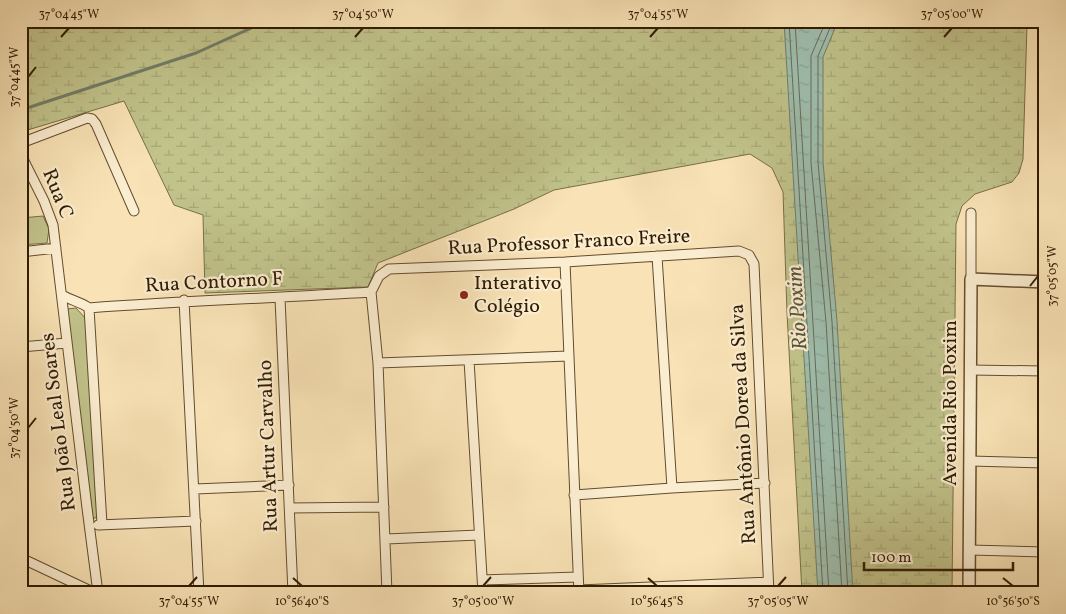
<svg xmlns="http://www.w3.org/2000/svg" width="1066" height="614" font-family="Vollkorn,serif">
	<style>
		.wetland { fill: url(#wetland-marsh); stroke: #786f46 }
		.park { fill: #c1c38b; stroke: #786f46 }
		.water { fill: url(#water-ripples); stroke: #727d68 }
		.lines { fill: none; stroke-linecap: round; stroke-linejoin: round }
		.shore { stroke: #676c57; stroke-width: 1 }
		.stream { stroke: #727d68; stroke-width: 3 }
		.minor-casing { stroke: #624d2e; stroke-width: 11 }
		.tertiary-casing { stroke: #624d2e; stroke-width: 14 }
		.minor { stroke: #fbedd0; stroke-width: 9 }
		.tertiary { stroke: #fbedd0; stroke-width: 11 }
		.ticks { fill: none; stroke: #301b00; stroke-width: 2 }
		.poi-dot { fill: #8f2418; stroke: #fbedd0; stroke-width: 2 }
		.labels { text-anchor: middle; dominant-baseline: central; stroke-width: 4.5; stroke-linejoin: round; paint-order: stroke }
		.street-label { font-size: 20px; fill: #301b00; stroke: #fbedd0 }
		.poi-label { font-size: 20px; fill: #301b00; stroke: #fbedd0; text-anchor: start }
		.water-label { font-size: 21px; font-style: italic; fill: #56543d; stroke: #fbedd0 }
		.neatline { fill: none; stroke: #301b00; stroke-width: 2 }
		.ticks-label { font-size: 12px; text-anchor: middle; fill: #301b00 }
	</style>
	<defs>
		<pattern id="wetland-marsh" width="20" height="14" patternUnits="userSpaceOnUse" patternTransform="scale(1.25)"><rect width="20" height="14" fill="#c1c38b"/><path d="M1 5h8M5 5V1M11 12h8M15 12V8" fill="none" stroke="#a6a776"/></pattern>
		<pattern id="water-ripples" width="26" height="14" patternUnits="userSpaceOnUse" patternTransform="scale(1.25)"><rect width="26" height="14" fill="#9ebeae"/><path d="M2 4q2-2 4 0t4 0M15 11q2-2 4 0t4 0" fill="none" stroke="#88a394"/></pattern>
	</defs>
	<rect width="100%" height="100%" fill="#f9e3b6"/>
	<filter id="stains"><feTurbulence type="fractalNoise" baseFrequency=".004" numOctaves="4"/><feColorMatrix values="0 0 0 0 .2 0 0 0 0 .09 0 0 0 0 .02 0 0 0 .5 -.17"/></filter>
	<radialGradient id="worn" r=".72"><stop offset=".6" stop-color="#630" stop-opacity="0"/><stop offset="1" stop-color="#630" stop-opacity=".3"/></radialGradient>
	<!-- wetland -->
	<path class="wetland" d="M21,21H1045V27L1027,24L1023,159L1019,173L1012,182L975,194L962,206L956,224L952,593H802L787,313L783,192L772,168L750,154L554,190L514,209L378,263L368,287L205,293L203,215L174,205L124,101L21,132Z"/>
	<!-- park -->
	<path class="park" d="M43,216L49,229L47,243L21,245V218Z
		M76,308L86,319L98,517L91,519L67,309Z"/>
	<!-- water -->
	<path class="water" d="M784,21H838L823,57V162L837,321L853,593H818Z"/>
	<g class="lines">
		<!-- shore -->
		<path class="shore" d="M789,21L823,593
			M795,21L829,593
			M826,21L811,56V163L826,322L842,593
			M833,21L818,56V162L832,322L848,593"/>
		<!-- stream -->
		<path class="stream" d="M21,110L196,53L267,21"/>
		<defs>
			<path id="minor" d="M21,143L87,118L92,119L96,124L134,211
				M21,155L44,201L53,225L87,508L98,593
				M21,252L56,248
				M657,256L672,488
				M565,262L579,593
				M971,279V213
				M62,295C72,301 79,301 89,308C183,301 277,298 371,292
				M280,298L293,593
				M184,300L199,593
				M89,308L102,524
				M21,347L67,343
				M469,360L483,593
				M378,363L568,356
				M970,370L1045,371
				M970,461L1045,463
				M195,489L289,485
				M574,495L672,488L765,483
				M290,508L384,507
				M98,525L196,521
				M386,539L479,535
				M970,550L1045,552
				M21,558L95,593
				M482,580L578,577
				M579,590L768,582
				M387,593L378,363L371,292L379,276L389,269L565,262L739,251L749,255L754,264L769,593"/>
			<path id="tertiary" d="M969,593L971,279L1045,282"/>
		</defs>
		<!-- minor casing -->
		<use href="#minor" class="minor-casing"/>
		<!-- tertiary casing -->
		<use href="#tertiary" class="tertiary-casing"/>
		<!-- minor -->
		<use href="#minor" class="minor"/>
		<!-- tertiary -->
		<use href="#tertiary" class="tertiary"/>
	</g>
	<!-- ticks -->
	<path class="ticks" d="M61,37L69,28M355,37L363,28M650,37L658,28M944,37L952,28M28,77L36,67M1030,286L1038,276M28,428L36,418M293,578L302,586M648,578L657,586M1003,578L1013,586M189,586L197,577M483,586L491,577M778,586L786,577"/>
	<!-- markers -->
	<circle class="poi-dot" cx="464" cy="295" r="5"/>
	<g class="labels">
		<!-- street labels -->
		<g class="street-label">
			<text transform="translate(57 194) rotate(68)">Rua C</text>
			<text transform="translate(569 243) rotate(-3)">Rua Professor Franco Freire</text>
			<text transform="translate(214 283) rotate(-3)">Rua Contorno F</text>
			<text transform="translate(951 403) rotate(-90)">Avenida Rio Poxim</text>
			<text transform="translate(59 422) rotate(-97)">Rua João Leal Soares</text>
			<text transform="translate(744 424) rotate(-93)">Rua Antônio Dorea da Silva</text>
			<text transform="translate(269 446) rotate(-92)">Rua Artur Carvalho</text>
		</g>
		<!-- poi labels -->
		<g class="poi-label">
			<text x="474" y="284">Interativo<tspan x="474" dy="23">Colégio</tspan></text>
		</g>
		<!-- water labels -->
		<g class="water-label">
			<text transform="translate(798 308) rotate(-94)">Rio Poxim</text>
		</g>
	</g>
	<!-- margin -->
	<rect width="1066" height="614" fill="none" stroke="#f9e3b6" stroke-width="55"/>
	<!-- scale -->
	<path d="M864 562v8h149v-8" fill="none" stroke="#301b00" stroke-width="2.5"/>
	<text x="871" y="562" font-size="15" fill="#301b00" stroke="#fbedd0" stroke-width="4" paint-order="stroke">100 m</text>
	<rect x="28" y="28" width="1010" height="558" class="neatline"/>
	<g class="ticks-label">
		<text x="69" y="18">37°04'45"W</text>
		<text x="363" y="18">37°04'50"W</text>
		<text x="658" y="18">37°04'55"W</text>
		<text x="952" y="18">37°05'00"W</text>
		<text transform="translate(14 77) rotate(-90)" y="4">37°04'45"W</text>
		<text transform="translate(1052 276) rotate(-90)" y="4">37°05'05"W</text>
		<text transform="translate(14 428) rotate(-90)" y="4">37°04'50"W</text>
		<text x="189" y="605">37°04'55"W</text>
		<text x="302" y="605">10°56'40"S</text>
		<text x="483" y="605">37°05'00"W</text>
		<text x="657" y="605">10°56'45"S</text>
		<text x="778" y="605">37°05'05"W</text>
		<text x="1013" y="605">10°56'50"S</text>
	</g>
	<rect width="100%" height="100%" filter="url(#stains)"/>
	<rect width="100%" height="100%" fill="url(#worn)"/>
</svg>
